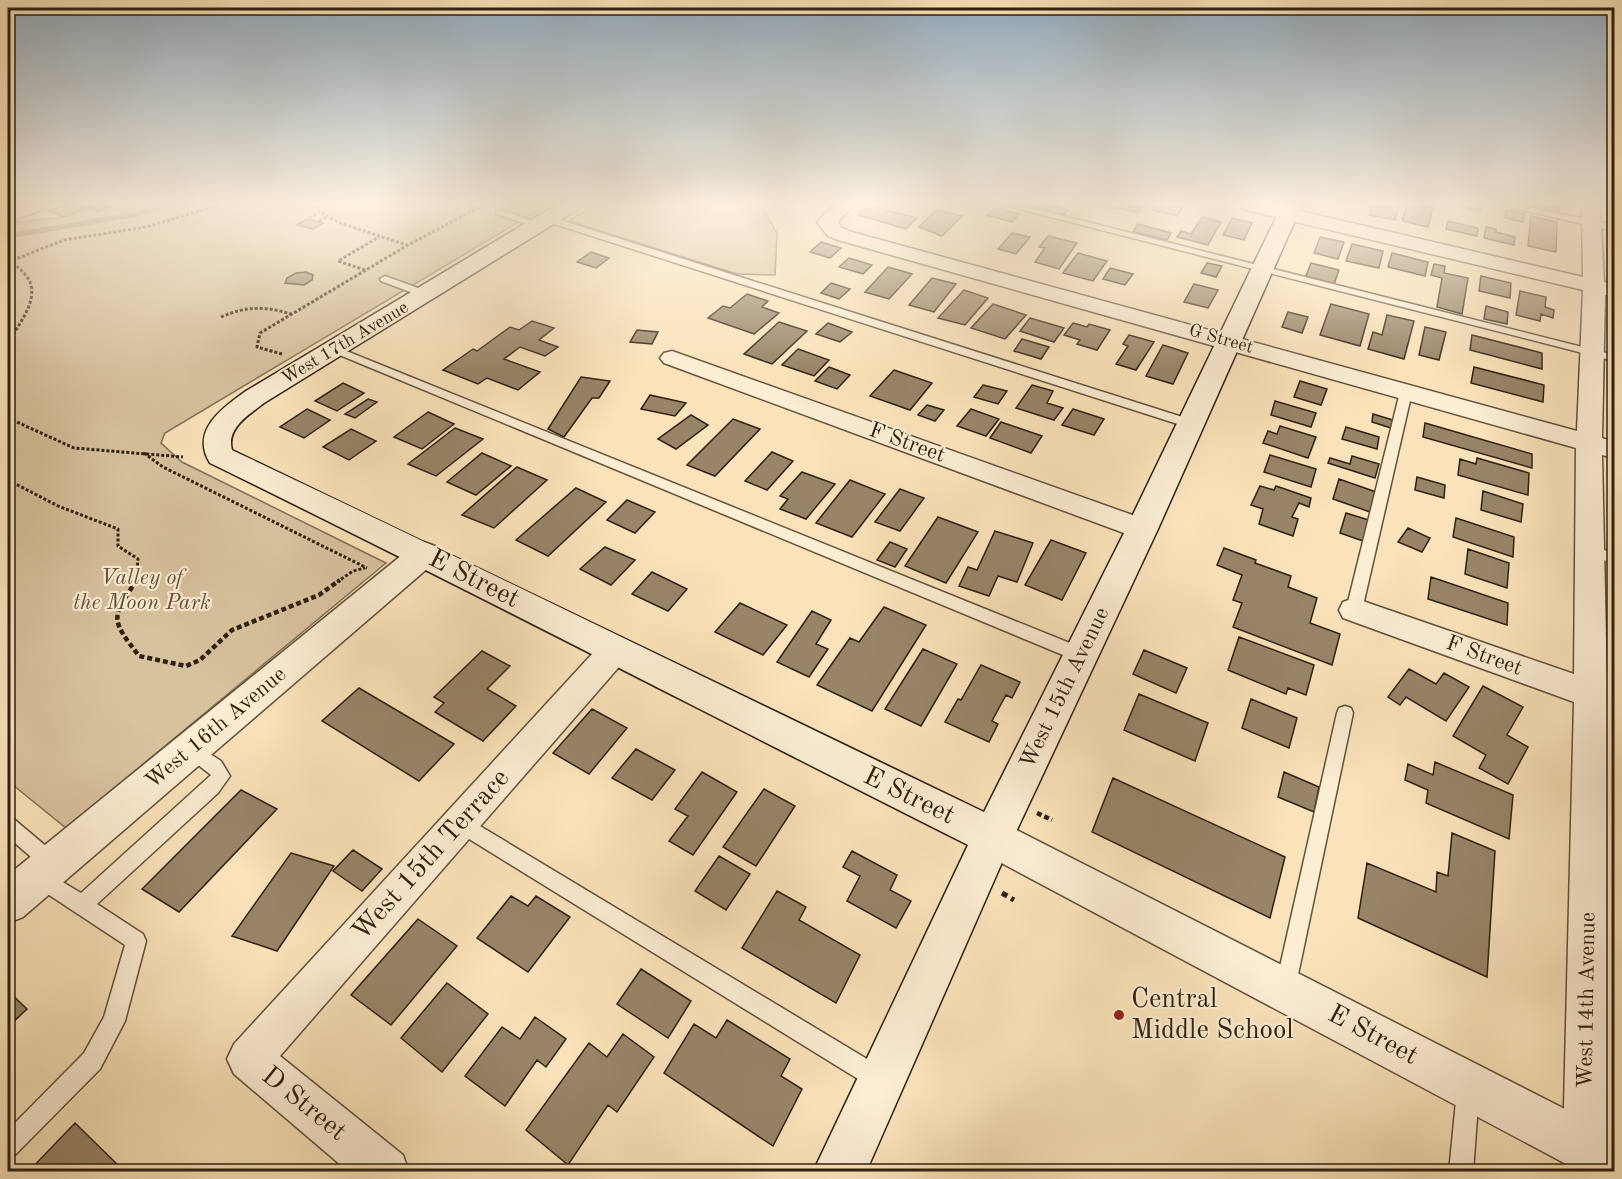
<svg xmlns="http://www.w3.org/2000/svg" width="1622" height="1179" font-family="'Old Standard TT',serif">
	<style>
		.green { fill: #d7c29e; stroke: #827156; stroke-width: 1.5 }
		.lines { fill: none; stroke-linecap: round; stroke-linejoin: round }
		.stream { stroke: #7f6d53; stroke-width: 5 }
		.building { fill: #988568; stroke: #2e200f; stroke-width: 1.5 }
		.service-casing { stroke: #61513a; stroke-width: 3 }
		.minor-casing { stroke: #61513a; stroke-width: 3 }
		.tertiary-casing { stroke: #61513a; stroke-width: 3 }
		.secondary-casing { stroke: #2e200f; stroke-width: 3 }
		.path-far2 { stroke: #2e200f; stroke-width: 3; stroke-dasharray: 3 2; stroke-linecap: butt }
		.path-far1 { stroke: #2e200f; stroke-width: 4.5; stroke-dasharray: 5 3; stroke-linecap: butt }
		.path { stroke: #2e200f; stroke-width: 5; stroke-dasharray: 6 4.5; stroke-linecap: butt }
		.service { fill: #fcedd3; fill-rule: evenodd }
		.minor { fill: #fcedd3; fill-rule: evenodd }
		.tertiary { fill: #fcedd3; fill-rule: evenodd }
		.secondary { fill: #fcedd3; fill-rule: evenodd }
		.poi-dot { fill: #8f2418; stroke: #fcedd3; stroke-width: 2 }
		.labels { text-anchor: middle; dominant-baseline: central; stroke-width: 4.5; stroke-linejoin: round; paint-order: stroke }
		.far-street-label { font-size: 18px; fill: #2e200f; stroke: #fcedd3 }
		.street-label { font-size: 22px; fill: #2e200f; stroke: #fcedd3 }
		.park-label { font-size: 22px; font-style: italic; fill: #61513a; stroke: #fcedd3 }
		.near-street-label { font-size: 27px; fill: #2e200f; stroke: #fcedd3 }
		.near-poi-label { font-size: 27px; fill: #2e200f; stroke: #fcedd3; text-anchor: start }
	</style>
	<rect width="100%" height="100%" fill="#fae3bb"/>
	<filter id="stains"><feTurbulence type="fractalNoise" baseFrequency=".00333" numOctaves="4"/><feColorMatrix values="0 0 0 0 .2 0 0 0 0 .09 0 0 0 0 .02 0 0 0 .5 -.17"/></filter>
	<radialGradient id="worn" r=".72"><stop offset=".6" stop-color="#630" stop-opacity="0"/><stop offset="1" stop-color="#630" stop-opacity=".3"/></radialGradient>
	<!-- green -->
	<path class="green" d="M113,205H547L165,433L161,443L182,462L386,563L66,828L8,781V226L18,222L64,217L87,208L98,211Z
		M594,205H761L777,233L775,275L737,274L569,221Z"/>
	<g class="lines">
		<!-- stream -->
		<path class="stream" d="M8,236L138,214L166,205"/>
	</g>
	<!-- building -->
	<path class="building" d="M63,205H111L98,211L89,207L64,217L49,211Z
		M1048,205H1049L1068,210L1063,215L1044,210Z
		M1116,205H1143L1138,213L1114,207Z
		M1156,205H1176L1183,207L1177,216L1152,210Z
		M1367,205L1398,207L1395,220L1369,215L1371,208Z
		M1414,205L1433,207L1428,227L1402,221L1406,207L1413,209Z
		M1456,205H1482L1481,212Z
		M1539,205L1559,207L1558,213L1539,209Z
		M875,207L917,218L906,229L858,215L866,208L873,210Z
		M995,207L1019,214L1012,222L987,215Z
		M936,210L962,216L942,236L919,227Z
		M1506,210L1524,214L1523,222L1505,218Z
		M1531,216L1557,222L1556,252L1528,246Z
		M1202,217L1221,222L1208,245L1177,237L1181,231L1191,234Z
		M1232,218L1252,223L1244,240L1223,235Z
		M307,219L323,223L313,229L297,225Z
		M1448,221L1478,228L1477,236L1446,229Z
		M1138,224L1171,233L1167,240L1133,232Z
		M1486,227L1496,229V232L1515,237L1514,245L1484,238Z
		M1012,233L1030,237L1016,254L998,249Z
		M1048,236L1077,243L1059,269L1035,262L1045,248L1039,247Z
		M1320,237L1344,242L1338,259L1314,253Z
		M821,242L841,248L830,258L810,252Z
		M1352,244L1383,251L1379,268L1346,261Z
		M591,252L609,258L596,268L577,262Z
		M1078,253L1107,261L1093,281L1063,273Z
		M1392,253L1428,262L1425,276L1388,267Z
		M849,258L872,265L863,274L839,267Z
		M1207,263L1222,266L1216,277L1201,273Z
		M1311,263L1339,270L1334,284L1306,276Z
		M1434,264L1445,266L1444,273L1468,278L1462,314L1437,307L1442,278L1431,275Z
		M888,267L912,274L889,299L865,292Z
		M1110,268L1133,274L1125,285L1103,279Z
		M306,272L313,275L312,280L304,285L285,283L287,278L296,273Z
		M1481,276L1511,283L1510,298L1479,291Z
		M932,278L956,284L934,312L909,305Z
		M831,283L850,289L839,299L821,293Z
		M1194,284L1218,290L1208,308L1184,302Z
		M964,290L988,298L965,325L938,318Z
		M1520,291L1546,297L1545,307L1554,310L1553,318L1541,314L1540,321L1516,315Z
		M747,294L768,301L762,307L779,313L754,334L708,318L723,306L730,308Z
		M993,304L1026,315L1005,339L971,328Z
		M1331,304L1369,314L1360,346L1320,335Z
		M1486,306L1508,312L1507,324L1484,319Z
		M1288,312L1308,317L1302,333L1282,327Z
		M1387,315L1414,321L1404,359L1368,349L1373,332L1382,335Z
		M1030,318L1064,328L1054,342L1020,331Z
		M532,321L554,328L539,340L558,347L545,356L520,347L504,359L540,372L518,390L487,378L478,384L443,370L473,349L477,351L510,327L519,330Z
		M779,322L807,331L772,364L744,354Z
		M828,323L852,332L840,342L816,334Z
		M1073,323L1087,327L1089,324L1110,330L1097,350L1077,344L1080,340L1064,335Z
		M1425,327L1446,332L1439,360L1419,355Z
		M637,330L658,332L652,344L630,342Z
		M1129,335L1154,342L1136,370L1116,364L1128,346L1123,344Z
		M1472,335L1542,353V369L1470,350Z
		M1022,339L1049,347L1041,359L1014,351Z
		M1163,345L1188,353L1173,384L1146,376Z
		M798,349L829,360L814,376L782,365Z
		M829,367L850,375L837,389L815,381Z
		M1474,367L1544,385L1543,402L1471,383Z
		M894,370L932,383L910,410L870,396Z
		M581,377L610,381L599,398H592L564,437L548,429Z
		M1300,381L1327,389L1321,405L1294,397Z
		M343,383L364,393L337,411L315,401Z
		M983,385L1007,391L998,404L974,397Z
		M1032,385L1053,391L1047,403L1063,408L1054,420L1016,408Z
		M650,395L686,403L675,416L641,409Z
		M368,399L377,402L355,418L345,414Z
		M1275,401L1316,413L1311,427L1271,415Z
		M927,405L944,410L935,421L918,415Z
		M307,409L330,420L304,438L280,427Z
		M971,409L999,419L986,436L957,426Z
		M1073,409L1104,419L1094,435L1062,425Z
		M428,412L454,424L422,449L394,437Z
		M1373,414L1393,420L1391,428L1372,422Z
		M691,415L708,425L676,449L658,439Z
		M733,419L760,429L715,476L687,465Z
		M1001,422L1042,436L1031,453L990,438Z
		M1425,423L1532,454V468L1423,437Z
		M1280,426L1316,437L1308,458L1263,443L1268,431L1277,434Z
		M1346,427L1379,437L1377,449L1342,439Z
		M455,428L483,439L436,476L408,464Z
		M351,429L376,441L349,460L323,447Z
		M772,452L793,461L767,490L745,481Z
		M482,453L511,466L476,495L447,482Z
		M1270,455L1316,469L1311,487L1264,472Z
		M1352,456L1379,464L1375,478L1328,463L1330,458L1350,464Z
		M1477,458L1529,473L1528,495L1458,475L1460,459L1476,464Z
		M517,467L547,480L494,528L462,515Z
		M802,472L835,484L806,519L780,509L788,499L780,496Z
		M1417,477L1445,485L1444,498L1415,490Z
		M1339,479L1379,493L1373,513L1333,499Z
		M850,480L885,494L852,537L816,523Z
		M1260,486L1274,490L1276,486L1311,498L1309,507L1299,503L1292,517L1298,519L1293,536L1259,524L1263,509L1251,505Z
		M576,488L606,502L548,556L516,540Z
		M900,489L924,498L900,531L875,522Z
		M1483,491L1523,504L1521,522L1481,510Z
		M627,500L655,512L635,533L607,520Z
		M1346,513L1372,521L1366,542L1340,533Z
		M938,517L978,532L946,583L905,566Z
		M1456,518L1514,537L1513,557L1453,537Z
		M1408,528L1430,538L1422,552L1398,542Z
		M995,531L1033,543L1017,582L998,576L989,596L959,586L968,567L977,570Z
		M1051,540L1086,553L1062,600L1025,585Z
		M890,542L907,549L895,567L877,560Z
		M605,547L635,560L611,585L580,569Z
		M1224,548L1256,560L1255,563L1291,576L1288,587L1317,598L1310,623L1340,634L1332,665L1233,627L1242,603L1233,600L1242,575L1217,565Z
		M1468,549L1509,563L1507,588L1465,574Z
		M652,572L687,589L668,611L632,594Z
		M1431,577L1508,603L1507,625L1428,599Z
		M740,603L787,625L763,655L715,632Z
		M884,607L926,625L872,711L817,685L850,638L859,642Z
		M812,611L831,620L816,644L828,649L809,677L777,662Z
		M1239,637L1314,665L1306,695L1288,688L1286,694L1228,670Z
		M923,649L957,664L921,726L885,709Z
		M1144,650L1187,668L1176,693L1133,674Z
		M482,651L510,666L487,689L516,706L483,741L435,712L444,703L434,697Z
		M981,665L1020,682L1012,698L1006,695L992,721L998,724L989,742L945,722L958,699L961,700Z
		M1409,669L1436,684L1444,673L1469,687L1446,721L1406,697L1400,705L1388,697Z
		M1483,686L1523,707L1507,735L1528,747L1508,784L1479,768L1486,755L1453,736Z
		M359,688L454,744L419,781L322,721Z
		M1139,694L1208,723L1195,761L1124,730Z
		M1251,699L1297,718L1289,748L1242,728Z
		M592,709L627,728L589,774L553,753Z
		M636,749L675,770L652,800L612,778Z
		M1435,762L1513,795L1509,839L1426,803L1428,790L1405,780L1408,764L1433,775Z
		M702,772L737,792L693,855L669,841L688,816L675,809Z
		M1284,772L1319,787L1314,812L1278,797Z
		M1113,778L1285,857L1270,918L1092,832Z
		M764,789L795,806L756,866L723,847Z
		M241,790L277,809L179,912L142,889Z
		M1452,833L1495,851L1487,977L1358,918L1367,863L1436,892L1437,872L1448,876Z
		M353,850L382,869L362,891L333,871Z
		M852,851L897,875L890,890L911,901L896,928L847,901L860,876L843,867Z
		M291,853L334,866L277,951L232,936Z
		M719,856L750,874L726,910L695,891Z
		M777,891L806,907L799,920L860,955L836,1003L742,948Z
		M511,896L528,906L536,896L570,917L528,972L477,938Z
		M418,919L457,946L391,1025L351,995Z
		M641,969L691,1001L668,1038L617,1004Z
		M447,983L488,1014L442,1072L401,1038Z
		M8,991L27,1009L8,1027Z
		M535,1017L566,1039L546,1067L537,1060L505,1106L465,1076L502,1027L520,1039Z
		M727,1020L790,1059L781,1076L802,1089L773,1146L664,1073L694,1024L716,1038Z
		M623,1034L654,1057L617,1112L608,1105L568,1165L526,1130L589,1043L607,1057Z
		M75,1123L120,1167L116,1172H28Z"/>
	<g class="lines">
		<defs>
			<path id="service" d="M1003,205H1020L1614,355V361Z
				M1500,205H1519L1614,225V231Z
				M496,210H502L544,225L539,228L496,214Z
				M545,217H551L1195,421L1197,424L1191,428L1187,427L545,221Z
				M385,276L429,292L430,294L429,296H421L381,281L380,279Z
				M334,346L1087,650L1089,655L1087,660L1081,661L1075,660L330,351V347Z
				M1406,388L1412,392L1362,610L1359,614H1349L1346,610L1400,392Z
				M1590,546L1614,553V563L1585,555L1583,551Z
				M1345,706L1351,708L1353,713L1295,989L1292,996L1285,999L1278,996L1275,989L1337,713L1339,708Z
				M190,741L221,761L230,776L218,793L97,904L143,934L146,941L125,1021L100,1069L16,1154L8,1157V1130L84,1053L104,1017L125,945L34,885L31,878L34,871L41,869L81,893L211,775L184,754L181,749L184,744Z
				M460,814L887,1071L890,1079L887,1087L879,1090L871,1087L453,829L451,823L453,817Z
				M8,817L15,820L60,858L63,864L60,870L53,873L46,870L8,837Z
				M1590,867L1614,877V896L1583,883L1580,876L1583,869Z
				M1468,1080L1476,1083L1479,1091L1473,1172H1449L1457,1091L1460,1083Z"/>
			<path id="minor" d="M20,205H45L43,209L8,223V210Z
				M834,205H854L838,222L842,228L852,232L1577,431L1583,290L1250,211L1243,209L1241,205H1275L1583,277L1582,205H1600L1604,282L1614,284V296L1605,295L1602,438L1614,442V458L1602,455L1607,686L1614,688V716L1608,714L1609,1146L1602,1162L1586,1169L1570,1162L1563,1146L1574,702L1343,618L1339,610L1343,602L1354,598L1574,674L1576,448L838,240L828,236L817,222Z
				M672,351L1152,522L1156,529L1152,536L1142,539L1132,536L664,363L660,358L664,353Z
				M614,638L625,642L630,651L625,660L280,1056L403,1155L409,1172H349L234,1074L227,1059L234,1044L603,642Z"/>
			<path id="tertiary" d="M424,542L435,546L440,554L435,562L23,917L8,923V875L413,546Z
				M993,818L1614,1134V1172H1581L979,851L973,837L979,823Z"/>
			<path id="secondary" d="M556,205H581L578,209L264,403C249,415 226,428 232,450C484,569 733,692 984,812L1126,529L1282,205H1302L1158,529L1007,851L866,1172H813L968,845C715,718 464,587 210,463C190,431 222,408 246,391Z"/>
		</defs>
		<!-- service casing -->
		<use href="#service" class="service-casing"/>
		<!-- minor casing -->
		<use href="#minor" class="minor-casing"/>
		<!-- tertiary casing -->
		<use href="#tertiary" class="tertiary-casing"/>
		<!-- secondary casing -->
		<use href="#secondary" class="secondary-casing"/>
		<!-- path-far2 -->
		<path class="path-far2" d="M318,205V211L340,223L407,245
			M309,218L319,212
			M319,221L326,217
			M8,262L64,240L146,227L219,205
			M365,270L338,261L379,237
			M221,317C246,306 265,306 291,314
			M8,343C17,326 38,303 30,282C27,274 17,267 11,261
			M282,354L257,347L260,333L408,245L483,205
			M8,418L74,448L183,457
			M144,453L163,467L367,568
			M8,480L58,506L118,529V546L138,559L136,582
			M337,582L353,571L365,568"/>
		<!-- path-far1 -->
		<path class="path-far1" d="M137,580C110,619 111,619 139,656L186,666L200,660L232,630L319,595L340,580
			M1037,813L1052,820"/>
		<!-- path -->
		<path class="path" d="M1002,893L1014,900"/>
		<!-- service -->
		<use href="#service" class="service"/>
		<!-- minor -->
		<use href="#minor" class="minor"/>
		<!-- tertiary -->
		<use href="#tertiary" class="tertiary"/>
		<!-- secondary -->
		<use href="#secondary" class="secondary"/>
	</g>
	<!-- sky -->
	<linearGradient id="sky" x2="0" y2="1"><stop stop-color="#93acbf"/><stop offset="0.55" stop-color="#fdf2e0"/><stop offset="1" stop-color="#fdf2e0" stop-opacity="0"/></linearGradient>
	<rect width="1622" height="370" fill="url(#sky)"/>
	<!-- markers -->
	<circle class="poi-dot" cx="1119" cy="1015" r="6"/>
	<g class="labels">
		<!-- far-street labels -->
		<g class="far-street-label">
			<text transform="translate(1221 339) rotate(16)">G Street</text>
			<text transform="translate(345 343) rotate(-31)">West 17th Avenue</text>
		</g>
		<!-- street labels -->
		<g class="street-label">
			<text transform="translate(907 443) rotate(20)">F Street</text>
			<text transform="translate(1484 656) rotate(20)">F Street</text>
			<text transform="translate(1065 688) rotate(-64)">West 15th Avenue</text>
			<text transform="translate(216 728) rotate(-40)">West 16th Avenue</text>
			<text transform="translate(1587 1000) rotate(-89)">West 14th Avenue</text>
		</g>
		<!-- park labels -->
		<g class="park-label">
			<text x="142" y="578">Valley of<tspan x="142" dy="25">the Moon Park</tspan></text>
		</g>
		<!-- near-street labels -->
		<g class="near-street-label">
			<text transform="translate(474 579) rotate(27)">E Street</text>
			<text transform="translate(909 796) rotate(26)">E Street</text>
			<text transform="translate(431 855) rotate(-48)">West 15th Terrace</text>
			<text transform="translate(1373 1035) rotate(28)">E Street</text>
			<text transform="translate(304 1104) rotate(39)">D Street</text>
		</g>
		<!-- near-poi labels -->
		<g class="near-poi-label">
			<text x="1131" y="999">Central<tspan x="1131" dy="31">Middle School</tspan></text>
		</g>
	</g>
	<!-- margin -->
	<rect width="1622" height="1179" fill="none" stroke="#fae3bb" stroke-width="30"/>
	<rect x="9" y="9" width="1604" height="1161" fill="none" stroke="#2e200f" stroke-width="3"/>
	<rect x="15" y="15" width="1592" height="1149" fill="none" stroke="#2e200f" stroke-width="1.5"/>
	<rect width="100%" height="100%" filter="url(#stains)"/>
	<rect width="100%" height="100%" fill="url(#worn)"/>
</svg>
